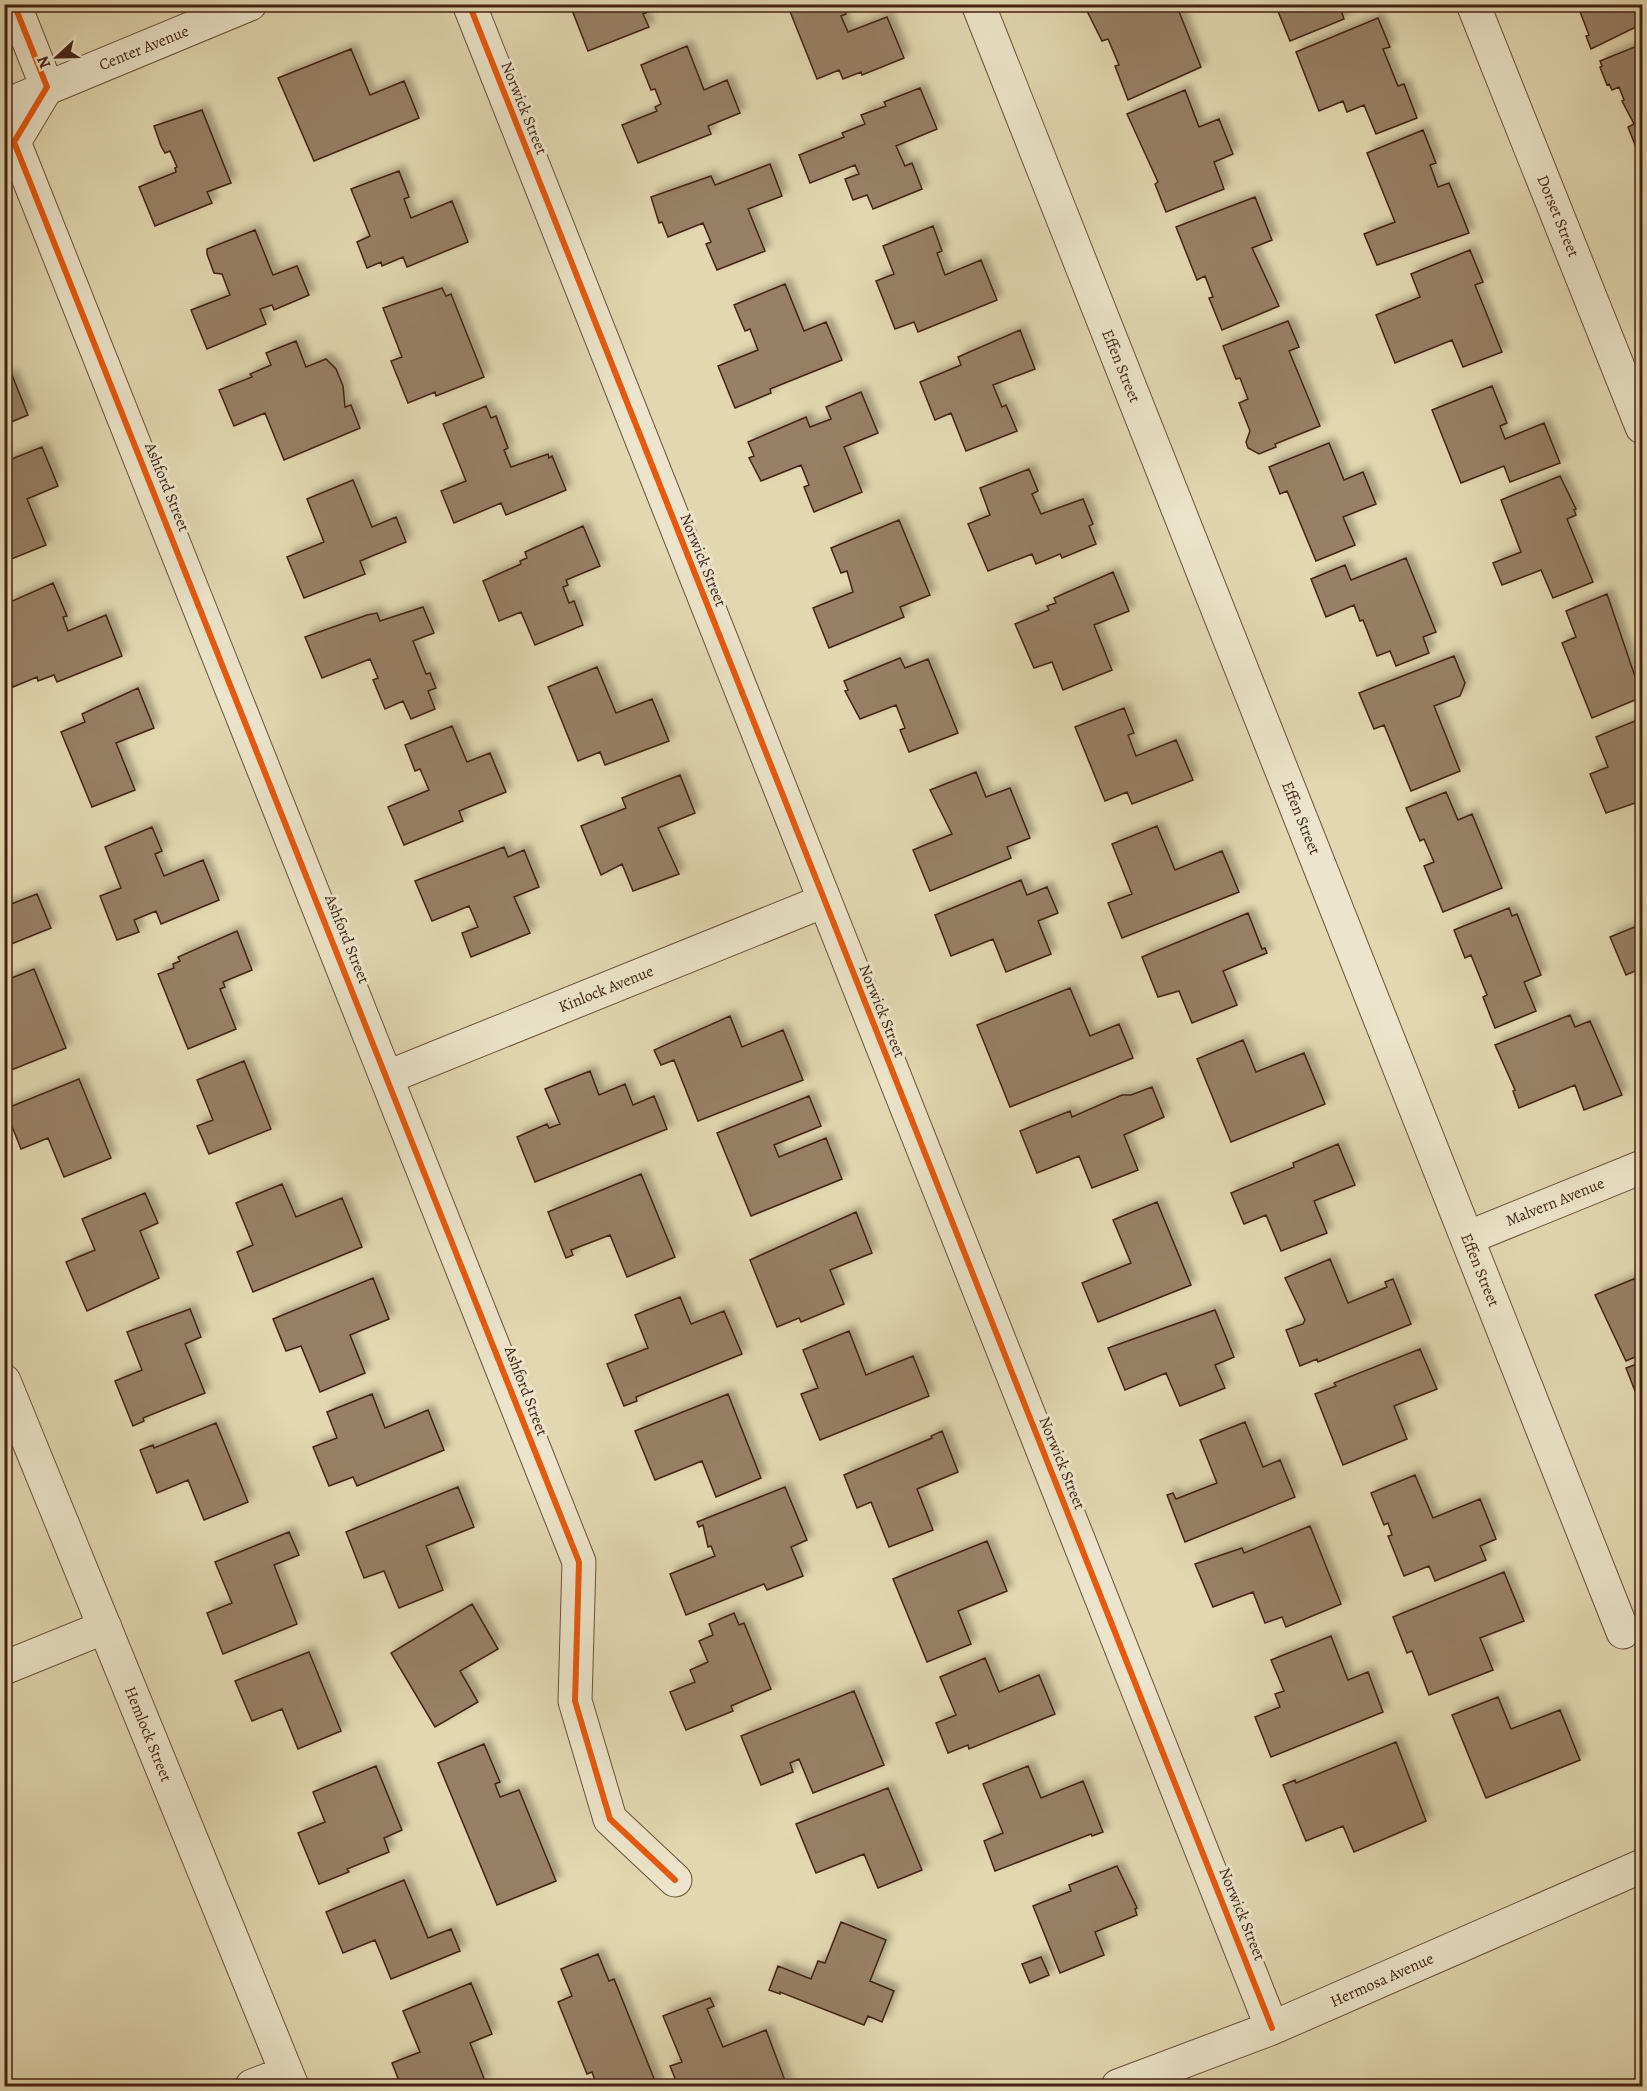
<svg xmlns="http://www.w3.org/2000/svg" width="1647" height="2091" font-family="Alegreya,serif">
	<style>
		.building { fill: #978065; stroke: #452214; stroke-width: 1.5; filter: url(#shadow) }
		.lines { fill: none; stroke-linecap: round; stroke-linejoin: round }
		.minor-casing { stroke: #6c4f3b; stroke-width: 35 }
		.minor { stroke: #ece5cb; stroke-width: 33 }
		.cycleway-casing { stroke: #ece5cb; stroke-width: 10 }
		.cycleway { stroke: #e8590c; stroke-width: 6 }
		.labels { text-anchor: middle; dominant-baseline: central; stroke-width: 6; stroke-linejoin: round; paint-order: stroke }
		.street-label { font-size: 16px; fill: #452214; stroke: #ece5cb }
	</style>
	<defs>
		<filter id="shadow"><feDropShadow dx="5.5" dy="-5.5" stdDeviation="3" flood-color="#0004"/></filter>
	</defs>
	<rect width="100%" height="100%" fill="#e2d7af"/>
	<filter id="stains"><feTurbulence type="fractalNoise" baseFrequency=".00333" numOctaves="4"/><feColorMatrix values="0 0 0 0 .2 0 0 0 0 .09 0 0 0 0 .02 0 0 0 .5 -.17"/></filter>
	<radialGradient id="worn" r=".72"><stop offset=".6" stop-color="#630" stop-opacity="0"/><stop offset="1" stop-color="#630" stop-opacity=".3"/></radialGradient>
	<!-- building -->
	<path class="building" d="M584,4H666L643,14L649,27L588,51L572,10Z
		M787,4H842L846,14L841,16L848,32L887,17L904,58L862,75L861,72L843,79L839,70L817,79Z
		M1176,4L1201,67L1128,100L1115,66L1119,65L1108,39L1102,41L1084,5Z
		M1275,4H1339L1344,19L1290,41Z
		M1577,4H1642V24L1591,49L1586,36L1589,35Z
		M1378,18L1390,47L1383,49L1398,86L1404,84L1417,118L1376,134L1364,105L1347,112L1343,101L1319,111L1296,52Z
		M1642,44V159L1641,160L1628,127L1634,124L1622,101L1624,100L1619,87L1612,90L1609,84L1607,85L1600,67L1602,66L1600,61Z
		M687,46L704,90L727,80L740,113L708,126L711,134L638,163L622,125L657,111L655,107L661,104L655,89L651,90L641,65Z
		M351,49L370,95L404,81L419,118L314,161L278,78Z
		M920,88L937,129L896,146L905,166L912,163L922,189L873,209L867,195L853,200L845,179L859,174L855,165L810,183L799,155L844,137L842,133L865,124L861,115L886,106L884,102Z
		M1185,90L1199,127L1219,119L1233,154L1214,162L1224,189L1166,212L1155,184L1158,182L1127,114Z
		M202,110L231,183L207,192L212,203L155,226L139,187L176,172L175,168L177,167L170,151L165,153L161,146L154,126Z
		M1423,130L1436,163L1430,165L1438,187L1449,183L1469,233L1377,265L1364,234L1395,222L1367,153Z
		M770,164L782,196L748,209L765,251L717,270L706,244L711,242L703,223L668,237L662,222L659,223L651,197L711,176L715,185Z
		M399,171L409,197L404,199L411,218L452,201L468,242L407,267L403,257L382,266L381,262L367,268L357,242L370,236L351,189Z
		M1255,197L1272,240L1252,248L1279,306L1222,330L1209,298L1213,297L1205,276L1197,280L1176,227Z
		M933,226L942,251L937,253L945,275L981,260L997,300L918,332L914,322L895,329L876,281L894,274L883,246Z
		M255,230L273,275L297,266L309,295L274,310L272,305L260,309L266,324L207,349L191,310L230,295L222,274L214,273L207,254V249Z
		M1470,250L1483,282L1475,285L1502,352L1463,367L1452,340L1395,363L1376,315L1420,297L1411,274Z
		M785,284L804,331L826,322L842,360L770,389L771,393L735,408L718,366L758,350L750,329L745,331L734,305Z
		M442,288L446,296L451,294L484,377L436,396L435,392L408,403L391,361L402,357L383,308Z
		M1288,321L1299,347L1289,351L1320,426L1275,444L1276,447L1259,454L1248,448L1246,442L1250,431L1239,403L1248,399L1240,378L1236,379L1223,346Z
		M1020,330L1035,369L993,385L1002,407L1006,405L1017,431L966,451L951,413L935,420L920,382L961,365L958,357Z
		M296,341L306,367L326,359L336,369L343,386L345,407L351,405L360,428L284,460L265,413L234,426L219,390L252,377L250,374L271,365L266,353Z
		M12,375L28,415L4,425V378Z
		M1492,386L1507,423L1500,426L1505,439L1544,423L1560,463L1510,482L1504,466L1461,483L1432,410Z
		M861,392L878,433L844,447L862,492L814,512L804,487L809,485L801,465L761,481L749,458L754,456L748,442L806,417L810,427L831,419L826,407Z
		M486,406L491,418L496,416L508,448L504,450L511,467L548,454L549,458L552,456L566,490L506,515L501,503L454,523L441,491L466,481L443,424Z
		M1329,443L1344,480L1363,472L1376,504L1343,517L1355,545L1316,561L1287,491L1280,494L1269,467Z
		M42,447L58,486L27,499L46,545L4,562V462Z
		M1029,469L1038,491L1032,494L1041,514L1083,499L1093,524L1089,526L1096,544L1062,558L1060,554L1036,564L1032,554L988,571L968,524L990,515L980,488Z
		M1560,476L1576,509L1574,510L1576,515L1567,519L1593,582L1553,598L1541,570L1502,585L1493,563L1521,552L1501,500Z
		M353,480L372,527L396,517L406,542L360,561L365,574L304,598L287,557L324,542L307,499Z
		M899,520L930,595L900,607L904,617L829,648L813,608L853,592L847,571L841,573L831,548Z
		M583,526L600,566L566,580L568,585L563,587L569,603L574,601L583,625L535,645L521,612L499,621L483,581L521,564L520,561L527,558L525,552Z
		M1406,558L1436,632L1423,637L1429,653L1396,666L1390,651L1377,656L1363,620L1360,621L1354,605L1326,617L1311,579L1345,565L1351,580Z
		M1113,572L1129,611L1094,625L1112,670L1063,690L1052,662L1034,668L1015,624L1049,610L1047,606L1056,603L1054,598Z
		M53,583L67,616L63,617L68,631L106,615L122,656L57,682L54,675L38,681L37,677L13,687L4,666V607L11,604L10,602Z
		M1607,594L1642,697L1592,718L1562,643L1576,637L1566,611Z
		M423,607L434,633L413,641L426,674L430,673L436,688L428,691L435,709L411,719L403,701L385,709L373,680L378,678L370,659L322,678L305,637L367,615L377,613L380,621Z
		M1454,656L1465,683L1460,696L1434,706L1460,771L1411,791L1384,725L1374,729L1359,693Z
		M900,658L905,668L928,659L958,733L909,752L900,730L905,728L896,705L860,719L845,691L848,690L844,681Z
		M597,667L616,713L652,699L669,741L605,765L600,752L578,761L548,687Z
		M138,688L154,728L116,743L135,790L92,807L61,732L85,722L82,714Z
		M1124,708L1134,733L1128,735L1136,756L1176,740L1193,780L1132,804L1127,792L1105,801L1075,727Z
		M1642,718V806L1641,801L1606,813L1590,774L1608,767L1596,737Z
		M452,726L467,762L490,753L506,792L459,811L463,821L404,845L388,807L429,790L420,769L415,771L405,745Z
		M976,772L986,797L1010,788L1030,838L1007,847L1011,858L930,891L913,850L952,834L930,790Z
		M680,775L695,813L658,828L679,874L633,891L622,864L601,875L581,826L626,808L622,798Z
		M1446,792L1458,820L1472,814L1502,888L1443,912L1424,866L1434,862L1424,839L1420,841L1406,808Z
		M1157,826L1175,870L1222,851L1239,892L1122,938L1108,903L1132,894L1112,844Z
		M152,827L162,851L155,854L164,876L203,860L219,900L161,924L156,911L134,920L139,932L117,940L100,896L121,888L105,847Z
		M504,847L508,857L524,850L539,887L514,897L530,933L471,957L462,933L478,927L469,906L432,921L415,881Z
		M1021,880L1027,895L1047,887L1058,913L1038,921L1051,954L1006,972L993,939L951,956L935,915Z
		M37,894L51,928L4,947V901L6,906Z
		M1509,908L1512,916L1517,914L1541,975L1524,982L1536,1011L1495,1028L1483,997L1487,995L1471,955L1465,958L1454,930Z
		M1248,913L1262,949L1265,948L1267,953L1223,971L1237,1005L1192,1023L1179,991L1158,997L1142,957Z
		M1642,924V968L1626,975L1610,937Z
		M237,931L252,970L223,982L225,987L220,989L236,1029L188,1049L158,974L174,968L173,964L180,961L178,957Z
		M34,969L66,1048L4,1073V981Z
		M1070,988L1090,1036L1119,1024L1133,1058L1010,1107L977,1025Z
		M1570,1015L1575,1027L1590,1021L1622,1095L1584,1110L1575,1085L1519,1108L1513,1091L1515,1090L1495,1045Z
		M730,1016L742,1047L783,1030L803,1080L698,1121L674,1060L661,1065L654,1050Z
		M1243,1040L1256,1072L1304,1053L1325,1104L1231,1142L1197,1059Z
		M244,1061L271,1129L209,1154L197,1126L213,1120L197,1080Z
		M590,1071L599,1095L625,1084L633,1105L654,1096L667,1129L535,1182L517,1137L547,1124L549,1128L560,1124L545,1089Z
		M79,1079L111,1158L64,1177L48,1138L21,1149L5,1109Z
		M1152,1087L1164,1117L1124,1135L1138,1170L1092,1188L1079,1156L1037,1173L1020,1131L1070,1111L1072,1117L1122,1095H1131Z
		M809,1096L821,1126L774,1145L779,1157L826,1138L842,1179L751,1216L717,1133Z
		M1338,1144L1355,1185L1314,1201L1327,1233L1281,1251L1266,1215L1244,1224L1231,1193L1294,1167L1293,1163Z
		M641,1174L675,1257L627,1277L610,1235L571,1250L573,1255L566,1258L548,1212Z
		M282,1184L296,1217L342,1198L362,1247L253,1292L237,1252L253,1245L236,1203Z
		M145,1193L158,1223L140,1231L159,1278L87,1311L66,1262L95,1250L82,1219Z
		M1157,1202L1191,1285L1098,1322L1082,1283L1131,1263L1113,1220Z
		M856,1212L872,1253L830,1270L844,1304L801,1322L799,1318L777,1327L750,1260Z
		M1330,1259L1348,1303L1387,1287L1385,1282L1393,1279L1411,1324L1318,1362L1317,1359L1300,1366L1286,1330L1303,1324L1305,1320L1285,1278Z
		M373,1278L389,1319L350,1335L365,1373L320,1392L301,1346L286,1351L273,1319Z
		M1636,1278L1639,1285L1642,1284V1354L1626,1361L1595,1295Z
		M680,1297L691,1324L724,1311L742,1354L636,1397L637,1401L624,1406L607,1364L648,1348L635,1315Z
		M190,1309L201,1337L185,1344L205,1393L143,1418L144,1421L133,1426L115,1381L142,1370L127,1332Z
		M1215,1310L1234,1357L1215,1365L1225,1388L1180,1406L1166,1373L1125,1390L1108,1348Z
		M849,1331L866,1375L913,1356L929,1396L820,1440L801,1394L818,1388L803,1350Z
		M1420,1349L1437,1389L1394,1406L1407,1439L1343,1465L1315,1394L1336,1386L1334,1383Z
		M1640,1363L1642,1364V1409L1626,1368Z
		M372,1394L385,1428L428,1410L444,1450L357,1486L353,1477L329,1486L313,1447L337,1438L327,1412Z
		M728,1394L761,1478L716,1497L702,1461L655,1480L635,1431Z
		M1245,1422L1263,1467L1280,1460L1295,1497L1185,1542L1167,1495L1173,1493L1176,1499L1217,1483L1200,1440Z
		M216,1423L248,1502L204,1520L188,1480L157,1493L140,1450L153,1445L154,1448Z
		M942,1431L958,1472L917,1489L933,1530L889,1547L871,1502L857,1508L844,1475L932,1438L931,1436Z
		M1415,1475L1433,1518L1480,1499L1496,1539L1480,1546L1486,1560L1435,1581L1429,1566L1404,1576L1388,1536L1392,1535L1388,1523L1384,1525L1371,1493Z
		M458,1487L474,1527L426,1546L443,1590L399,1608L384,1571L364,1578L346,1532Z
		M785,1487L807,1540L791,1547L803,1576L767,1590L764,1584L686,1615L670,1574L715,1556L711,1546L708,1547L703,1525L699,1527L697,1522Z
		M1310,1526L1341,1604L1286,1627L1282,1617L1265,1623L1253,1592L1213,1607L1195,1564L1242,1548L1244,1553Z
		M289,1532L299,1555L274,1565L297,1624L223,1654L207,1613L232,1603L215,1562Z
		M987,1541L1007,1591L958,1611L971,1644L927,1662L893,1579Z
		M1504,1572L1524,1621L1480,1638L1493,1670L1429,1695L1412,1651L1407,1653L1393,1617Z
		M472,1604L498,1649L460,1671L478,1702L435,1727L391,1653Z
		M734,1613L739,1625L744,1623L771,1689L731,1706L733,1711L686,1730L670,1692L695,1682L690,1670L708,1662L699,1641L713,1635L709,1624Z
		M1331,1636L1348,1680L1368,1672L1383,1712L1271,1757L1255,1717L1280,1707L1275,1694L1284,1691L1271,1660Z
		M309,1652L341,1731L298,1749L282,1709L252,1721L235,1681Z
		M985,1658L999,1692L1039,1675L1055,1714L969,1749L968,1745L948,1753L936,1723L956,1715L940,1677Z
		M854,1691L884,1765L813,1793L799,1759L790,1763L793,1772L761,1785L741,1736Z
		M1498,1697L1511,1729L1560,1710L1580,1760L1486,1798L1452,1715Z
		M1396,1742L1426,1821L1354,1852L1343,1826L1306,1841L1283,1785L1295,1780L1296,1783Z
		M484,1744L500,1782L495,1784L500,1797L519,1790L556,1881L497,1905L438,1763Z
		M376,1766L402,1830L384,1838L389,1852L347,1869L349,1872L319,1884L298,1833L325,1822L313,1792Z
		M1028,1766L1041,1798L1083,1781L1103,1832L1092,1836L1091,1834L995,1871L984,1841L1003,1833L983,1784Z
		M888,1788L922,1870L878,1888L864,1854L816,1873L796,1824Z
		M1117,1866L1137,1908L1135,1909L1137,1915L1095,1932L1104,1955L1060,1973L1033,1906L1071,1891L1069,1885Z
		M404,1880L428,1938L451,1929L460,1951L391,1979L375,1940L343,1953L326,1912Z
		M841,1922L886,1940L870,1981L894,1991L882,2022L868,2016L864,2025L780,1992V1994L769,1990L778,1966L811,1979L818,1961L825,1963Z
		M598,1954L609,1981L614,1979L657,2086H597L592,2072L587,2074L558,2002L572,1996L561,1969Z
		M1041,1957L1049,1975L1030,1983L1022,1964Z
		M471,1983L492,2034L470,2043L485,2081L471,2086H401L392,2063L420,2052L403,2011Z
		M710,1998L714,2006L707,2009L723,2047L766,2030L787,2086H678L670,2066L682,2062L663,2016Z"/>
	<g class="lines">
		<defs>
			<path id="minor" d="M14,4L47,87L14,142L579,1562L575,1701L610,1819L675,1880
				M469,4L1272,2028
				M978,4L1623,1632
				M1473,4L1642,427
				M4,106L250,4
				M388,1077L824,901
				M1467,1238L1642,1167
				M4,1381L292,2086
				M4,1668L105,1627
				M252,2086L286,2073
				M1118,2086L1272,2028L1642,1866"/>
		</defs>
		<!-- minor casing -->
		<use href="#minor" class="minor-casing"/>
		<!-- minor -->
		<use href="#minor" class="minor"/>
		<defs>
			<path id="cycleway" d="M14,4L47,87L14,142L579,1562L575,1701L610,1819L675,1880
				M469,4L1272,2028"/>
		</defs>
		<!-- cycleway casing -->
		<use href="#cycleway" class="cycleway-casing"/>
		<!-- cycleway -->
		<use href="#cycleway" class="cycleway"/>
	</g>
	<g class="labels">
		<!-- street labels -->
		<g class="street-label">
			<text transform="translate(144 48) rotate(-22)">Center Avenue</text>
			<text transform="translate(524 108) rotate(68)">Norwick Street</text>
			<text transform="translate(1558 216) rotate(68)">Dorset Street</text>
			<text transform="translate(1121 366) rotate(68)">Effen Street</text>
			<text transform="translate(167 487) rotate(68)">Ashford Street</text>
			<text transform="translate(703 560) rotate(68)">Norwick Street</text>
			<text transform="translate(1301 818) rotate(68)">Effen Street</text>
			<text transform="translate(347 939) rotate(68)">Ashford Street</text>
			<text transform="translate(606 989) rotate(-22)">Kinlock Avenue</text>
			<text transform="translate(882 1011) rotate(68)">Norwick Street</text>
			<text transform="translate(1555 1202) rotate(-22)">Malvern Avenue</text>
			<text transform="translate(1480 1270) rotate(68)">Effen Street</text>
			<text transform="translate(526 1391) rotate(69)">Ashford Street</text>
			<text transform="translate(1062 1463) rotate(68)">Norwick Street</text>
			<text transform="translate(148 1734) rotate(68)">Hemlock Street</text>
			<text transform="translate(1242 1914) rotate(68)">Norwick Street</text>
			<text transform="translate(1382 1980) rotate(-24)">Hermosa Avenue</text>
		</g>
	</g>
	<!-- margin -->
	<rect width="1647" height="2091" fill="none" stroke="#e2d7af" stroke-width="24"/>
	<rect x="6" y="6" width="1635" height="2079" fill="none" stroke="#452214" stroke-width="3"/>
	<rect x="12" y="12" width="1623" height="2067" fill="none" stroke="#452214" stroke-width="1.5"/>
	<!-- north arrow -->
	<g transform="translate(57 57) rotate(248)" stroke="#ece5cb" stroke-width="4.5" paint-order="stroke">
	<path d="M0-4.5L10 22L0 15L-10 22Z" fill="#452214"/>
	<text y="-9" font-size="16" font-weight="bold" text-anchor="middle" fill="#452214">N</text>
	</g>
	<rect width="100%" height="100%" filter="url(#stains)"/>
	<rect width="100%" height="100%" fill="url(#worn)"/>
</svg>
